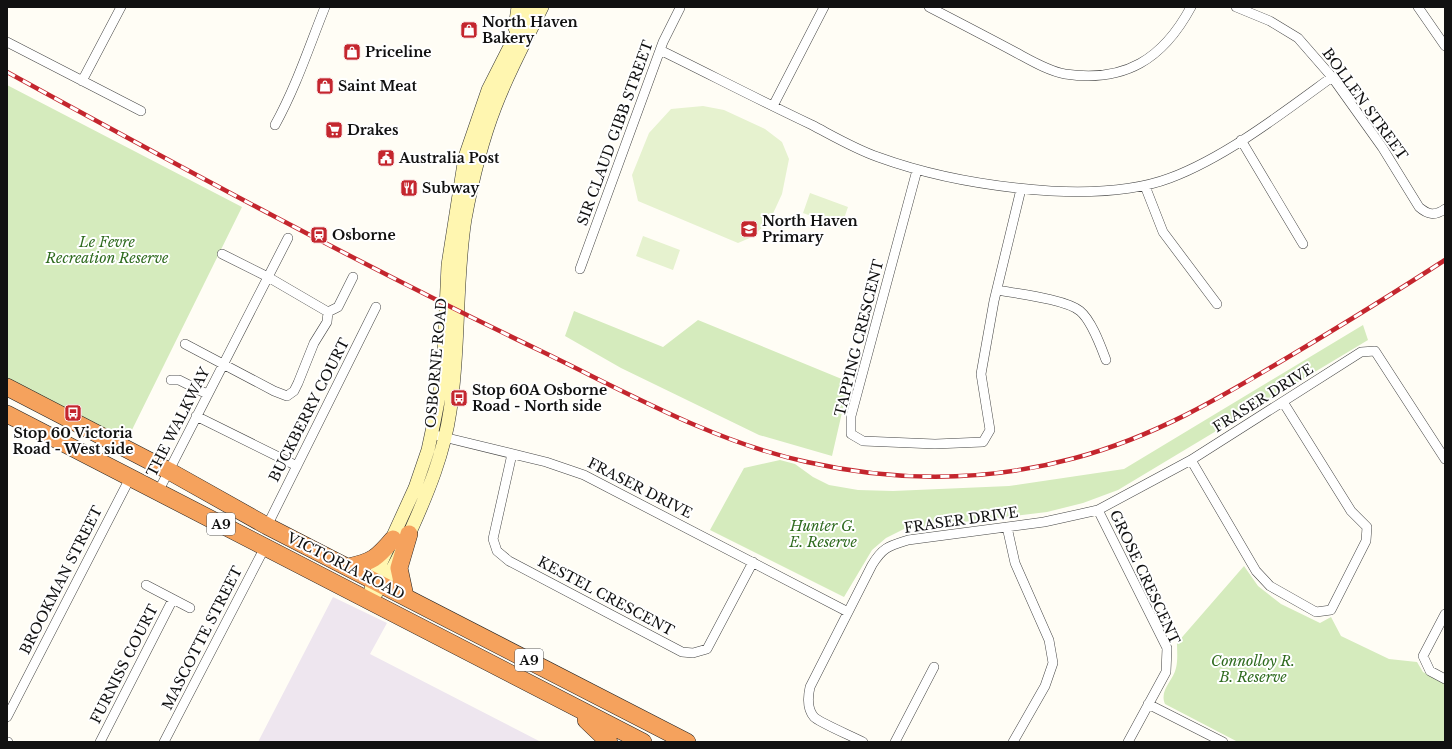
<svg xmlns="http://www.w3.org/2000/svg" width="1452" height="749" font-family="'Libre Baskerville',serif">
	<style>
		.industrial { fill: #eee6ef }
		.green { fill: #d5ebbd }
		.pitch { fill: #e6f2cf }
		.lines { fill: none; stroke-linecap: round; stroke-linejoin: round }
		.street-casing { stroke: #444; stroke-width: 10 }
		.secondary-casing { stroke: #333; stroke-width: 14 }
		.highway-casing { stroke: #222; stroke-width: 18 }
		.street { stroke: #fff; stroke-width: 9 }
		.secondary { stroke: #fff6b0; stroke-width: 13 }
		.highway { stroke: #f5a25d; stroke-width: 17 }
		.rail-casing { stroke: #c4262e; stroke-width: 4.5 }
		.rail { stroke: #fff; stroke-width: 3; stroke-dasharray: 9; stroke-linecap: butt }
		.labels { text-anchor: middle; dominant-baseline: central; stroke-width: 4; stroke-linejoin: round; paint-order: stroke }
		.shield { fill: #fff; stroke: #585858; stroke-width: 1 }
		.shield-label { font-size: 13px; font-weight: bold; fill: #111 }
		.poi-label { font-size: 14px; font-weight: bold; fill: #111; stroke: #fff; text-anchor: start }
		.street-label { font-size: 14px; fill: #111; stroke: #fff }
		.park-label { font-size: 14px; font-style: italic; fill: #2f6b1f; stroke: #fff }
	</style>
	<rect width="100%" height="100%" fill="#fffdf5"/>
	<!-- industrial -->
	<path class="industrial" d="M333,597L387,623L370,654L541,742H258Z"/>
	<!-- green -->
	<path class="green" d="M7,85L242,207L127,440L7,378Z
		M574,311L663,347L698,320L849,382L832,456L759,435L621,368L565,336Z
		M1363,325L1368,340L1118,490L1083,503L1047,512L904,529L886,538L872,550L844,597L710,530L744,468L780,460L795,464L813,477L829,485L858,490L893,491L1009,486L1124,469Z
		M1244,566L1258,586L1281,604L1320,623L1331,617L1341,636L1389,659L1417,662L1423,672L1445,683V742H1238L1165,704C1159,690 1173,681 1176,668C1178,660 1177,651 1177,643Z"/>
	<!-- pitch -->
	<path class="pitch" d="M703,106L724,110L765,129L782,142L789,159L782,194L770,220L752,237L738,243L638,201L632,175L649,133L671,109Z
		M810,193L848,207L841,227L803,213Z
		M643,236L680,250L673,270L636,256Z"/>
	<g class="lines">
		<defs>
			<path id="street" d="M929,7C958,22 987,37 1015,52C1030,60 1048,71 1065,74C1125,83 1163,59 1191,7
				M1236,7L1270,21L1298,38L1332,77L1382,147L1419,207C1428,215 1435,216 1445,209
				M1418,7L1445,46
				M7,42L141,111
				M660,50C711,75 761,101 812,125C833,136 855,149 878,157C933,177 992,187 1051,191C1090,193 1133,192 1170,178C1226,157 1284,112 1332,77
				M82,81L121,7
				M773,106L824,7
				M275,125C296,87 309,47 325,7
				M1241,140L1303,244
				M917,170L851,416V434L863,441L935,444L983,442L990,430L981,374L994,301L1021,189
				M1145,186L1163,232L1217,304
				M222,254L268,277L288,238
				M580,269L663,42L680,8
				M997,290C1018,294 1065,299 1080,311C1092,321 1101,347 1106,360
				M328,312L338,307L353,277
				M171,380H179L207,394
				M196,416L297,466
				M431,434L546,462L584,475L848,612
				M512,454L493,539L497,551L509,561L682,652L693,653L707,649L753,562
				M1191,460L1256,571L1270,586L1316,612L1331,610L1366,541L1367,527L1351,511L1283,402
				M158,492C195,421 231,349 268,277L328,312L327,322L314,343L298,383L294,391L287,396L274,391L185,344
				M1098,510L1167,648L1166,672L1128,742
				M267,526L376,307
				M1007,527L1015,563L1049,640L1053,663L1045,686L1013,742
				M146,585L190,608
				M1445,614L1423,656L1430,671L1445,679
				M1148,704L1223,742
				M7,717L130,478
				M7,742H8
				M100,742L173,599
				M164,742L265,547
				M863,742C854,737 820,723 814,717C807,709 808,696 810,687L872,565C883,547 889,546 908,540L1044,522L1098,510L1191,460L1361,352L1375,351L1445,459
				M895,742L934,667"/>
			<path id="secondary" d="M515,28L518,7
				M371,589L373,580L415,488L428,450L434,422L443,376L448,265L465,157L488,90L530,7
				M370,600C389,580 400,555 411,530C428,492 444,453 450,411C460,347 455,282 465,219C472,181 481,143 495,107C508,72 526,40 542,7"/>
			<path id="highway" d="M7,387L169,471L267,526L687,742
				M7,414L643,742
				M348,567C372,562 377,558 393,539
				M405,596L399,568L409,534
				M586,720L609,742"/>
		</defs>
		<!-- street casing -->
		<use href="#street" class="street-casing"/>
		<!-- secondary casing -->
		<use href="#secondary" class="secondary-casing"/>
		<!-- highway casing -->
		<use href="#highway" class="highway-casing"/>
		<!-- street -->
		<use href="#street" class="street"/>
		<!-- secondary -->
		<use href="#secondary" class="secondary"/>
		<!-- highway -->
		<use href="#highway" class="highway"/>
		<defs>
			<path id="rail" d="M7,72C184,169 361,265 543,352C628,393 714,442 807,462C895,482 987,482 1075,458C1154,437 1220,398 1290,356C1342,325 1394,293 1445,260"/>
		</defs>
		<!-- rail casing -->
		<use href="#rail" class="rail-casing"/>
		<!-- rail -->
		<use href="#rail" class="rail"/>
	</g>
	<!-- icons -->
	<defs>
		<symbol id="shop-square" viewBox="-11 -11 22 22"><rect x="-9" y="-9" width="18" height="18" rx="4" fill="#c4262e" stroke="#fff"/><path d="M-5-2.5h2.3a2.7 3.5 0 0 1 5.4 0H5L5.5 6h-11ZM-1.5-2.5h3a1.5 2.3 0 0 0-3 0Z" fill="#fff"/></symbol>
		<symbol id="supermarket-square" viewBox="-11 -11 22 22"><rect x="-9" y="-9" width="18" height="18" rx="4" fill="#c4262e" stroke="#fff"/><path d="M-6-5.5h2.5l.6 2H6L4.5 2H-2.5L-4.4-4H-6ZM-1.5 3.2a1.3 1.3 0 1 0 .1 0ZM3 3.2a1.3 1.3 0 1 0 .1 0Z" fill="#fff"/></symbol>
		<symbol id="civic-square" viewBox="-11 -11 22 22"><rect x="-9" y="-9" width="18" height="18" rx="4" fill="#c4262e" stroke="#fff"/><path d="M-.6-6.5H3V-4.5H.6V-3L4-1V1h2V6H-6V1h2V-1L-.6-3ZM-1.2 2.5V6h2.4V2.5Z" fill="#fff"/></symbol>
		<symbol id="restaurant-square" viewBox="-11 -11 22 22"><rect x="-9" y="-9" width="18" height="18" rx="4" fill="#c4262e" stroke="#fff"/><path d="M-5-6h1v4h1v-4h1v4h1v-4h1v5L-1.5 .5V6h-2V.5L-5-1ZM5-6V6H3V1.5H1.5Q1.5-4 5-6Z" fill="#fff"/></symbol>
		<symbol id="school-square" viewBox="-11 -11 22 22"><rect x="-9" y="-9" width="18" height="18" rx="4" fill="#c4262e" stroke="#fff"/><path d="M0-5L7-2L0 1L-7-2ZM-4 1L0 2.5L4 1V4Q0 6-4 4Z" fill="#fff"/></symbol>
		<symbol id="station-square" viewBox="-11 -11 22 22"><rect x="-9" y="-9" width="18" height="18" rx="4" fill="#c4262e" stroke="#fff"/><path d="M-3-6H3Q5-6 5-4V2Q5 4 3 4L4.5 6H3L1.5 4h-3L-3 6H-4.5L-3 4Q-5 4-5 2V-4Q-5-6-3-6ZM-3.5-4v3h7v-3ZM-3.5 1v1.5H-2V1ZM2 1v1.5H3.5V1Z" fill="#fff"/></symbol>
		<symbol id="bus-square" viewBox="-11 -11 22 22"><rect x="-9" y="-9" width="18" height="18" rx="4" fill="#c4262e" stroke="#fff"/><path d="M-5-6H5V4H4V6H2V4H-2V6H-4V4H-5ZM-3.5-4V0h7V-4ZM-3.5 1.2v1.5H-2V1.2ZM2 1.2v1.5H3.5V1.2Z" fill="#fff"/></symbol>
	</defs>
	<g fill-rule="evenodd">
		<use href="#shop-square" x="459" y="20" width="20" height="20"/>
		<use href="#shop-square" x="342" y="42" width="20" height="20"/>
		<use href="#shop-square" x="315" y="76" width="20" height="20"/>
		<use href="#supermarket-square" x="324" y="120" width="20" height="20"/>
		<use href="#civic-square" x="376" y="148" width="20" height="20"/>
		<use href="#restaurant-square" x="399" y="178" width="20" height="20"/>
		<use href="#school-square" x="739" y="219" width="20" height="20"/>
		<use href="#station-square" x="309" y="225" width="20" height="20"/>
		<use href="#bus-square" x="449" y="388" width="20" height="20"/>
		<use href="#bus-square" x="63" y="403" width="20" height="20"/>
	</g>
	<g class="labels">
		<!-- shield labels -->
		<g class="shield">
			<rect x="207" y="513" width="28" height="22" rx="3"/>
			<rect x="515" y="649" width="28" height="22" rx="3"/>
		</g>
		<g class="shield-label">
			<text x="221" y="524">A9</text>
			<text x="529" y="660">A9</text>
		</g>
		<!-- poi labels -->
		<g class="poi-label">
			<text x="482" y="22">North Haven<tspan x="482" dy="16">Bakery</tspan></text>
			<text x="365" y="52">Priceline</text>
			<text x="338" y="86">Saint Meat</text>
			<text x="347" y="130">Drakes</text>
			<text x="399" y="158">Australia Post</text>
			<text x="422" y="188">Subway</text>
			<text x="762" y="221">North Haven<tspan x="762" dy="16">Primary</tspan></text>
			<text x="332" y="235">Osborne</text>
			<text x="472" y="390">Stop 60A Osborne<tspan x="472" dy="16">Road - North side</tspan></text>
			<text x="73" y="433" text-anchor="middle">Stop 60 Victoria<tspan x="73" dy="16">Road - West side</tspan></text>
		</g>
		<!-- street labels -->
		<g class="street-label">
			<text transform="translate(1365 104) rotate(54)">BOLLEN STREET</text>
			<text transform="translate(615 133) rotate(-70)">SIR CLAUD GIBB STREET</text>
			<text transform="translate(859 338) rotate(-76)">TAPPING CRESCENT</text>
			<text transform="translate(436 363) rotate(-85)">OSBORNE ROAD</text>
			<text transform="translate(1263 398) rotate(-32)">FRASER DRIVE</text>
			<text transform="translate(309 410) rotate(-63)">BUCKBERRY COURT</text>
			<text transform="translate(178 422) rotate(-63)">THE WALKWAY</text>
			<text transform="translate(640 488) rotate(27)">FRASER DRIVE</text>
			<text transform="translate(961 520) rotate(-8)">FRASER DRIVE</text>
			<text transform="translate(346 566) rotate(27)">VICTORIA ROAD</text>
			<text transform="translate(1145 577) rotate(65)">GROSE CRESCENT</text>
			<text transform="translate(61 580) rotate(-63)">BROOKMAN STREET</text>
			<text transform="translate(606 596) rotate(28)">KESTEL CRESCENT</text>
			<text transform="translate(202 638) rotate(-63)">MASCOTTE STREET</text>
			<text transform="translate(124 664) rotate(-63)">FURNISS COURT</text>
		</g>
		<!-- park labels -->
		<g class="park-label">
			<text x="107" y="242">Le Fevre<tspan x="107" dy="16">Recreation Reserve</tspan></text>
			<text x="823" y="526">Hunter G.<tspan x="823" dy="16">E. Reserve</tspan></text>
			<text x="1253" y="661">Connolloy R.<tspan x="1253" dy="16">B. Reserve</tspan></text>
		</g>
	</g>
	<!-- border -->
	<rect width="1452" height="749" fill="none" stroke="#111111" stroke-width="16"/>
</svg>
